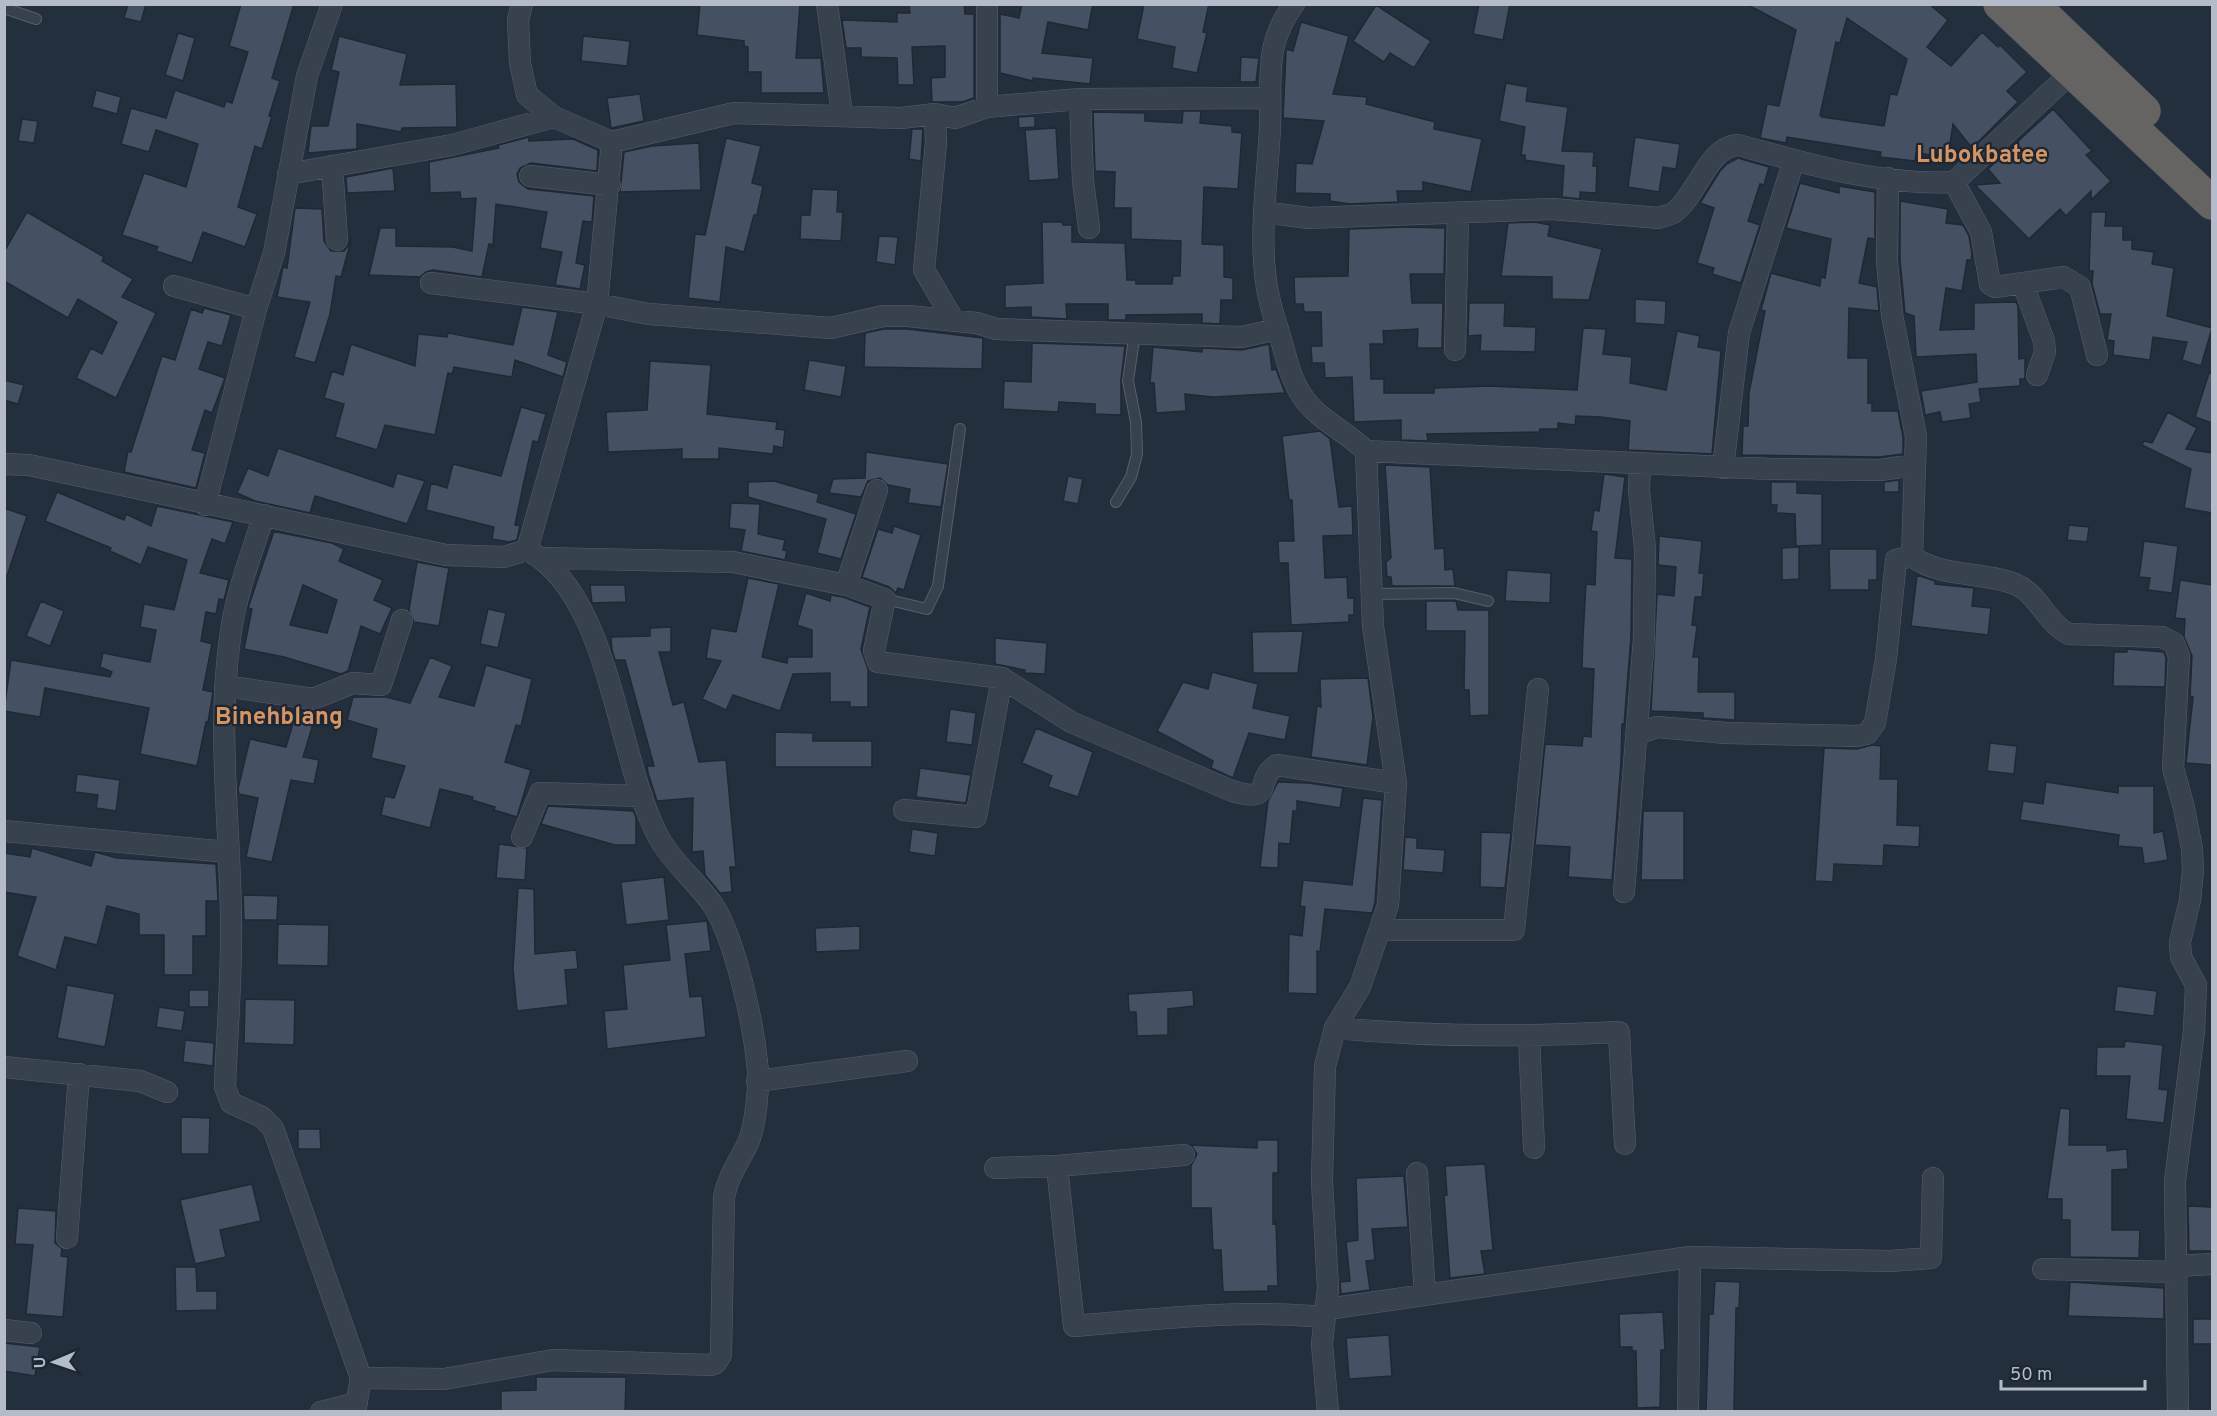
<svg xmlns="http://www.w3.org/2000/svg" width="2217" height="1416" font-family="Overpass,sans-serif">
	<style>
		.building { fill: #455162; stroke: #1f2835; stroke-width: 1.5; fill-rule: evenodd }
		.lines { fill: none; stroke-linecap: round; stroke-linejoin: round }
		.service-casing { stroke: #565f6c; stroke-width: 12 }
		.minor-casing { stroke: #565f6c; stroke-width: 22 }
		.trunk-casing { stroke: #434c59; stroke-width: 34 }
		.service { stroke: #38414e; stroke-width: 10 }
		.minor { stroke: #38414e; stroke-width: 21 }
		.trunk { stroke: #656462; stroke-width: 33 }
		.labels { text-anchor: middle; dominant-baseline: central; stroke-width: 4.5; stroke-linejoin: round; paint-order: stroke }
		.quarter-label { font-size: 24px; font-weight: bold; fill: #d59563; stroke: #1d2633 }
	</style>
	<rect width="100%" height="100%" fill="#242f3e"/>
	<!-- building -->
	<path class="building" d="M128,4H146L141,22L124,18Z
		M241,4H294L272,78L280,81L269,116H272L262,149L255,146L238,207L257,214L245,247L203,232L192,263L156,251L158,247L122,235L144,173L186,187L198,144L156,130L149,152L121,144L131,108L166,118L175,90L224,107L226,101L232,103L248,52L229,46Z
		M700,4H800L796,58H821L824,93H761V72H748V47L744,46V41L697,35Z
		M909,4H964L965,14H974V98L962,102H932L931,78L945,77V46L912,47L914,85H898L897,58L861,57V48H846L842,20L897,22V13H910Z
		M1022,4H1093L1088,30L1048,22L1042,53L1093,58L1090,84L1033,78V81L1000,73V14L1019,18Z
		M1144,4H1209L1203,32L1207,33L1197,73L1172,68L1175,47L1137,39Z
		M1479,4H1510L1503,40L1473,34Z
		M1746,4H1929L1948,20L1927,47L1951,66L1982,32L1998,47L2000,45L2027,72L2007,91L2018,102L1972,148L1953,124L1948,157L1916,153L1915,161L1880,157L1881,152L1787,137L1786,143L1760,138L1767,104L1779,106L1796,30ZM1847,18L1907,59L1897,95L1890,94L1884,126L1822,117L1820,115L1836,42L1840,43Z
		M1376,5L1431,41L1414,68L1390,53L1384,62L1353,41Z
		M1301,22L1349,36L1333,94L1367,97L1366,104L1435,122L1434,129L1482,139L1471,192L1423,182V191H1397L1398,202L1349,204L1330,201V194L1295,193L1296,163L1312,164L1324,121L1283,118L1286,51V49L1293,51Z
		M178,33L195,38L183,81L165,75Z
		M339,36L407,54L400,85L456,84L457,127L402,128L401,132L357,124V149L308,153L311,126H328L339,72L331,70Z
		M583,36L630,41L627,66L581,61Z
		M1241,57L1259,58L1256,82H1240Z
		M1506,83L1528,87L1526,101L1568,107L1562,151L1594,152L1593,166H1597L1596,193L1580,192V199L1562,197L1564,166L1525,160V155H1521L1525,127L1499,121Z
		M96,90L121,97L117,114L92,107Z
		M640,94L644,121L611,128L607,98Z
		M2053,109L2092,151L2086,155L2111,181L2091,200V191L2066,216L2060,209L2029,239L1975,185L2000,183L1988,169Z
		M1183,111H1201L1200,123L1232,126V132L1242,133L1238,189L1204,187L1202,244L1224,245V277L1233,278V300H1221L1220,324L1202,323V314L1126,315V320H1108V304H1066L1067,319L1031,317V307L1005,308V285L1043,283L1042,222H1062L1063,225H1072V242L1125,243L1127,280H1136V284H1172L1173,276H1180L1181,241L1131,239V208H1114L1115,172L1095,171L1093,112L1145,113V121L1182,123Z
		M1035,116V127L1019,128L1018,117Z
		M22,119L38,121L34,143L18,141Z
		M1056,128L1059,179L1029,181L1025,130Z
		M912,129H923L921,161L909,159Z
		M529,137V141L573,139L598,150L597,171L531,163L520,168L517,174L519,182L528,189L594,196L592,222L583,221L576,263L585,265L580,289L555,285L562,252L540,248L547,212L496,204L493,245L489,244L482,277L433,270L426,272L420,277L369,275L380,228H396V246L453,247L472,251L476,198L461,199L460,192L430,193L429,162L499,148L498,145Z
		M1635,137L1680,144L1676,169L1663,167L1659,192L1628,187Z
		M726,138L761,146L752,183L763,186L757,215H754L744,252L726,247L720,302L688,298L695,234L705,235Z
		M699,143L701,190L620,192L624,152L652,146Z
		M1738,158L1769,167L1764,185L1760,184L1748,221L1760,225L1741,283L1712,274L1714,268L1697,263L1714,208L1700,203L1720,171L1727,164Z
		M393,168L395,191L347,193L346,177Z
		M1800,183L1839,193V186L1875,192V239L1868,238L1859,283L1877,287L1879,311L1849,308L1848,358H1868V403H1872V411H1898L1903,437V454L1879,457L1742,455L1743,426H1748L1749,393L1765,311L1761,310L1771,273L1820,286L1821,277L1825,278L1831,239L1786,228Z
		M812,189L838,190L837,212H843L841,241L800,239L801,215H810Z
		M1900,201L1948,209L1946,223L1963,225L1969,236L1972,254L1971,260H1967L1962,291L1946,288L1940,330L1974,329V303L2016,302L2018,306L2019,359L2025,358V379H2020V386L1979,389L1981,402L1969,404L1971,418L1942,422L1940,412L1925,415L1921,391L1977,382L1976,354L1916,357L1914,316L1905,313L1900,260Z
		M295,208L322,209L324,241L331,251H344L349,245L350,237H352L341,277L336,276L330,314L315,363L294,357L310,302L277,297L283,267L287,268Z
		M27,212L104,257L102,261L133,279L122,297L156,313L116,398L76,378L91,348L102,354L117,322L78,299L68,318L4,281V252Z
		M2091,212H2106L2105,226H2123V240H2132V249L2154,252L2152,264L2174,268L2167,316L2212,328L2201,366L2182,360L2187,342L2153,337L2150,360L2113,355L2114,341L2107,340L2111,314H2100L2092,284L2093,271H2089Z
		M1534,222L1550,225L1548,236L1602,249L1589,300L1552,299V277L1501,276L1508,223Z
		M1405,227L1445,228L1444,274H1410L1412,303H1443L1442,348H1417L1418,329L1383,331L1384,344H1370L1371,379H1384V393H1434V388L1490,386L1577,390L1583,328L1606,329L1603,354L1632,357L1630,383L1666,390L1677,331L1700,336L1698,347L1721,351L1712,454L1628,450L1630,421L1601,417L1576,416L1575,425L1558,423V429H1540L1539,432L1427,434L1428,441L1401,440V420L1354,422L1352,377L1325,378L1324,363H1312L1311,346H1322L1321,312H1304L1303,304H1295L1294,277L1348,276L1349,229Z
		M879,236L898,237L895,265L876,262Z
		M1635,299L1666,301L1665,325L1635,323Z
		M1469,303H1505L1504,326L1536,327L1535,352L1480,351L1481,335L1468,336Z
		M522,307L558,312L548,355L567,362L563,377L515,360L512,377L454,367L452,374L448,373L435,435L385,425L377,450L335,437L344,404L324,398L332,371L343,375L351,344L415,366L418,334L447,337L448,333L513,345Z
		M204,308L231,315L222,346L208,342L199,369L225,378L212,413L205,410L192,450L205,453L196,488L124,472L128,451L131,452L162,356L175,360L191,309L202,313Z
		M884,329H907L983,338L982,369L864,367L865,333Z
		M1032,343L1125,346L1121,380V415L1095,414V404L1059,402L1058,412L1003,409L1004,381L1031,382Z
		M1269,344L1272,370L1276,369L1285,393L1213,397L1185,394L1186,411L1156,413L1154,383H1150L1153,347L1202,352V348L1242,350Z
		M809,360L846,366L841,397L804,390Z
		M650,361L711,365L707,414L777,422L776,429L785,430L783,448L774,446L773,454L719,448V459H682V449L608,452L606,412L647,410Z
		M2209,373L2212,374V423L2195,417Z
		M4,380L24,385L18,404L4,400Z
		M521,407L546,414L538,442L533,441L523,486L515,525L520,526L517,540L509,542L492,539L494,527L426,510L431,483L447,488L453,464L501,476Z
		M2168,412L2197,428L2186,449L2212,453V513L2184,508L2191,469L2142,445L2144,441L2152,443Z
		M1320,431L1330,439L1339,507L1352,506L1353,535L1323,536L1325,578L1347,577L1348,598H1354V615H1349V622L1291,625L1288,563H1279L1278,541H1294L1292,500H1289L1282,436Z
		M278,448L393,487L397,473L425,481L407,524L315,496L310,513L255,501L237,493L248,468L268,476Z
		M866,452L948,464L941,507L908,503L910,489L888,485L880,478L868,481L861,497L829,493L833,479L865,478Z
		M1385,465L1430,467L1435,549L1444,548L1445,570L1453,569L1455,586H1392L1391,577H1387L1386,562L1391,558Z
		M1604,474L1625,477L1615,558L1632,559L1631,637L1624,725L1622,724L1621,762L1612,880L1568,877L1570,847L1535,845L1545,744L1582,746L1583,736L1591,737L1594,669L1582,668L1583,636L1586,584L1595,585L1597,532L1591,531L1594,510L1599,511Z
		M1068,476L1083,479L1078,504L1063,501Z
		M1899,480V492H1884V482Z
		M774,481L819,494L817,502L856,514L841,559L817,553L826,519L748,497V482Z
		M1771,482H1797V493L1822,494V545L1796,546L1795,514L1776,513L1777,505H1771Z
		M57,492L124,520L126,514L151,526L157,506L233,522L225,544L212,539L200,573L229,580L224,600L219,599L216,614L206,612L201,641L212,644L203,690L213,692L208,722H206L197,766L140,754L149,708L45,688L40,717L4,711L11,660L110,677L112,672L100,667L103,653L150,662L156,630L140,627L144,604L174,610L187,560L148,547L141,565L110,551L111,548L45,521Z
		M731,503L760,504L758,534L785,540L783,550L787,551L785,560L741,551L745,530L729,528Z
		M4,508L27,516L7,576L4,575Z
		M2069,525L2089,527L2087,542L2067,540Z
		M894,526L921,535L904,590L898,588L896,593L889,587L862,577L878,529L892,533Z
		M272,531L332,543L344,549L339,561L383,580L374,600L392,608L380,634L361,626L348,671L341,674L284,657L244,649L252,609L248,608L273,534ZM303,585L337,600L327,633L290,625Z
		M1659,536L1702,541L1699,573H1704L1702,597H1695L1692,625L1697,626L1693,657H1699L1698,692H1735V720L1703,718V713L1651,711L1657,594L1674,596L1676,567L1658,565Z
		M2144,541L2178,546L2172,593L2148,590L2150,578L2139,577Z
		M1799,547V579L1782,580V548Z
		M1829,549H1877V580H1869V590H1830Z
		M417,562L449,568L439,626L414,622L409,610Z
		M1507,570L1551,573L1550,603L1505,601Z
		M1917,575L1935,581V584L1974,588L1972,606L1991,608L1988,635L1911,626Z
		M748,578L779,584L762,657L787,663L788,657H812V630L797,625L806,593L830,601L831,595L843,597L870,607L861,649L868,669V707H850V702H830V673L793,674L780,711L733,695L726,710L702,699L721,661L706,658L711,628L736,632Z
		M2180,580L2212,585V765L2186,763L2193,697L2190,696L2192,656L2184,637L2185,619L2175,618Z
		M590,585H625L626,602L592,603Z
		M41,601L64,611L50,646L26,636Z
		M1426,601H1456L1458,610H1489V715L1470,716L1469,690H1464L1465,631H1426Z
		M488,609L506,613L498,648L480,644Z
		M671,627V652H659L673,705L684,702L699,762L726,760L736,867H730L732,892L720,893L705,875L703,851L692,852L693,798L657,801L648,773L647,766H654L625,660H615L612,650L611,637L650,636V628Z
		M1303,631L1298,673H1253L1252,632Z
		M995,638L1047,643L1045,674L1024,673L1025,670L995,664Z
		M2127,649L2164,652L2166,658L2165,687L2113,686L2114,652H2127Z
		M430,657L452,666L439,697L474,706L486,665L532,679L521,726L516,725L505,762L531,770L517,817L494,810L495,807L472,800L473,797L440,789L430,828L381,815L385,796L394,798L405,766L371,758L377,729L347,720L353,697H386L410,703Z
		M1212,672L1258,684L1253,708L1290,716L1285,740L1249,733L1233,778L1211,768L1213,761L1157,731L1183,682L1208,689Z
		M1368,678L1373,717L1367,765L1311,757L1317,706L1321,707L1320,679Z
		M950,709L976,713L972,745L946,742Z
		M297,710L317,711L303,757L319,760L314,784L291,780L272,862L246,857L258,798L239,794L238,789L250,739L286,747Z
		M1036,728L1093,752L1078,797L1048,787L1052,776L1022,763Z
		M775,732L813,733V741H872V767H775Z
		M1990,743L2017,746L2014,774L1987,771Z
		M1872,745L1881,746L1880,779H1898L1897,825L1920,826L1919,847L1884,845L1883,866L1834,864L1833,882L1815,881L1824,748L1857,749Z
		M920,768L971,775L966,803L916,797Z
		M77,774L120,780L116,811L96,808L98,795L75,792Z
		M1278,782L1308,783L1343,788L1340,808L1297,801V811H1293L1290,844L1279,843L1278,868L1260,867L1268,801Z
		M2046,782L2118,793V786H2154V833L2163,831L2168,860L2144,864L2142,848L2118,846L2119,835L2020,820L2023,801L2043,804Z
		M1363,798L1382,800L1375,902L1372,913L1325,909L1320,952L1317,951V994L1288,993L1289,934L1302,936L1305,907L1300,906L1303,880L1352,885Z
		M548,806L633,811L636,817V845H615L541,824Z
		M1643,811H1684V880H1641Z
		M912,829L938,833L935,856L909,852Z
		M1481,832L1511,833L1505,888L1480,887Z
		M1405,837L1417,838V848L1445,850L1443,873L1403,870Z
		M499,844L527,848L525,880L496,878Z
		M32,848L91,866L95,852L117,858L216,864L218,901H206V936H193V975H164V935H139V914L107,906L97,945L65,937L56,970L17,956L36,897L4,892V853L30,857Z
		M664,877L669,920L626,925L621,882Z
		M518,888L534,889L535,954L576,950L578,969L565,970L568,1005L517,1011L513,969Z
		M243,895L278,896L277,920H244Z
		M707,921L711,951L685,954L690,997L702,996L706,1037L607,1049L604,1011L627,1009L623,965L670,960L666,925Z
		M278,924L329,925L328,966L277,965Z
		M860,926V950L816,952L815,928Z
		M67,985L115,994L105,1047L57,1038Z
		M2117,986L2157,991L2154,1016L2114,1011Z
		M189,990H209V1007H189Z
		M1193,990L1194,1006L1168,1009V1035L1137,1036L1136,1012H1129L1128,994Z
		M245,999L295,1000L294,1045L244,1043Z
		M159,1007L185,1011L182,1031L156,1027Z
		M185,1040L214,1043L213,1066L183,1062Z
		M2125,1041L2163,1045L2159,1089L2168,1090L2164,1123L2126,1119L2130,1076H2096L2097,1047H2124Z
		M2060,1108L2070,1109L2069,1145H2107V1151L2127,1149L2128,1169L2112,1170V1230H2140L2139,1258L2070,1257V1220H2062V1199H2047Z
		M181,1117L210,1118L209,1154H181Z
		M298,1129H320L321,1149H298Z
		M1257,1140H1278V1173H1273V1224L1276,1223L1278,1286H1268V1291L1223,1292L1221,1250H1213L1211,1208H1191V1166L1197,1154L1191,1145L1257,1148Z
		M1485,1164L1493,1250L1481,1251L1485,1274L1450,1278L1444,1196L1447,1195L1445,1166Z
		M1404,1176L1408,1227L1372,1229L1375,1260L1366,1261L1370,1290L1341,1294L1340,1282L1350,1281L1346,1242L1358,1240L1356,1178Z
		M252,1184L261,1221L220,1230L226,1257L195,1264L180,1200Z
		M2188,1206L2212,1207V1251H2189Z
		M18,1208L56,1211L55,1243L62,1249L61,1256L68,1257L63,1317L26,1314L33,1245L15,1244Z
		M175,1267H196L197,1291H217V1310L176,1311Z
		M1715,1281L1740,1282L1739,1308H1736L1734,1411H1706L1709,1314H1713Z
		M2070,1282L2164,1288V1319L2068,1316Z
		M1663,1312L1665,1350H1661L1660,1407L1637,1408L1636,1351H1632V1347H1620L1619,1314Z
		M2193,1319H2212V1344H2193Z
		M1389,1335L1392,1376L1349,1379L1346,1338Z
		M4,1343L40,1347L35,1376L4,1371Z
		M536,1377H626L625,1412H501V1391L536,1390Z"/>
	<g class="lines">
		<defs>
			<path id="service" d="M4,8L36,19
				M1116,502L1131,477L1137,454L1136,422L1128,381L1135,332
				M1372,594L1454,593L1488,601
				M885,599L927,609L938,586L960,429"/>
			<path id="minor" d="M827,4L842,114
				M1294,4C1263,46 1272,78 1270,126C1268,175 1260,224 1265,272C1267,297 1275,320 1282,343C1287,361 1291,379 1301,394C1316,419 1346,431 1366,451L1373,626L1396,783L1388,905L1360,987L1335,1028L1325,1066L1322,1181L1328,1288L1322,1344L1328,1412
				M1080,99L1083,181L1089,228
				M987,107L1080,99L1270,98
				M935,114L936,143L924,270L954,321
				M612,142L734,113L901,118L935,114L955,118L987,107V4
				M332,166L337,240
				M288,174L452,145L554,117
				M530,176L610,185
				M1888,178L1887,261L1892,315L1916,436L1912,556C1940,578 1982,571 2015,584C2039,594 2046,623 2069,634L2162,637L2174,643L2179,656L2173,768L2184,808L2192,849L2193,871L2190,900L2180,942L2181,957L2196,985L2194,1031L2175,1181L2178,1412
				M1954,182L1981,232L1990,284L1995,287L2064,277L2080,287L2097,355
				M1264,212L1308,218L1552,209L1659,218C1663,216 1669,215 1673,213C1696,199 1707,146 1738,145C1808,164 1881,186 1954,182L2071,73
				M431,283L597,304L649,314L831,328L883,316H908L977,323L996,329L1242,337L1278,329
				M2023,284L2044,341L2045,352L2037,375
				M174,286L256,309
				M1455,350L1458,214
				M1366,451L1771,469L1880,470L1915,465
				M4,464L29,465L446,555L504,557L527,550L597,304L612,142L554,117L527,95L520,63L518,20L522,4
				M1723,468L1739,333L1794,160
				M205,505L256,309L274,253L307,76L332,4
				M264,515C251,555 235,596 230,638C217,731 230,825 231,919C232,975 227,1032 225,1087L231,1103L262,1117L273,1128L361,1378L355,1412
				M543,558L733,562L846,585L885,599L874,651L878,662L1002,678L1071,722L1232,791C1277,804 1253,779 1277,765L1396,783
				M846,585L877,490
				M225,686L313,699L353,683L381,685L402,620
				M1637,734L1657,727L1726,733L1857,736L1867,734L1875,723L1886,659L1896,560L1912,556
				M904,810L976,817L1002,678
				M4,831L228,852
				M522,837L540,793L642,796
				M1624,892L1644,638L1645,549L1639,490L1640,465
				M1381,930H1514L1538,689
				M1335,1028C1430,1037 1524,1037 1619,1032L1625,1144
				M1529,1036L1534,1148
				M4,1067L140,1081L167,1092
				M757,1081L907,1061
				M1184,1155L1057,1166L1074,1326C1157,1319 1242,1309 1325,1317
				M995,1168L1057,1166
				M1417,1173L1425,1295
				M67,1238L79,1074
				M2178,1266L2212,1264
				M2043,1269L2178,1272
				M1327,1309L1690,1257L1890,1261L1931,1258L1933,1178
				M4,1330L31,1333
				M361,1378L444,1379L553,1360L711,1365L716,1363L721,1355L724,1197C728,1176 739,1162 748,1143C756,1125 760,1082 757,1062C753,1022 735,939 713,905C697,882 673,863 659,838C616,759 612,594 527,550
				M321,1412L357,1403
				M1688,1412L1690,1257"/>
			<path id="trunk" d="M2000,4L2212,203
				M2032,4L2144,111"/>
		</defs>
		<!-- service casing -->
		<use href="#service" class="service-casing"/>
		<!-- minor casing -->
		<use href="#minor" class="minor-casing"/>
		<!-- trunk casing -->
		<use href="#trunk" class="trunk-casing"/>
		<!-- service -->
		<use href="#service" class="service"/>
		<!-- minor -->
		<use href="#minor" class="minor"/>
		<!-- trunk -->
		<use href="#trunk" class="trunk"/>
	</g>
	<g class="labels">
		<!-- quarter labels -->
		<g class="quarter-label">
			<text x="1982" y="156">Lubokbatee</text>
			<text x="279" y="718">Binehblang</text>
		</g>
	</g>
	<!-- border -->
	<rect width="2217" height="1416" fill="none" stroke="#b4bcc9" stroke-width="12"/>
	<!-- north arrow -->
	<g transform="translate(54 1362) rotate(268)" stroke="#1d2633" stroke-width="4.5" paint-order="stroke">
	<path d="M0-4.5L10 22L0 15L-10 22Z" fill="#b4bcc9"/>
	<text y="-9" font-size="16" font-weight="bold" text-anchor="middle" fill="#b4bcc9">U</text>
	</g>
	<!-- scale -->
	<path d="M2001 1380v9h144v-9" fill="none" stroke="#b4bcc9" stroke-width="3"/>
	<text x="2010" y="1380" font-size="18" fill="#b4bcc9" stroke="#1d2633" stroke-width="4.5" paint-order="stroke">50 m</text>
</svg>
